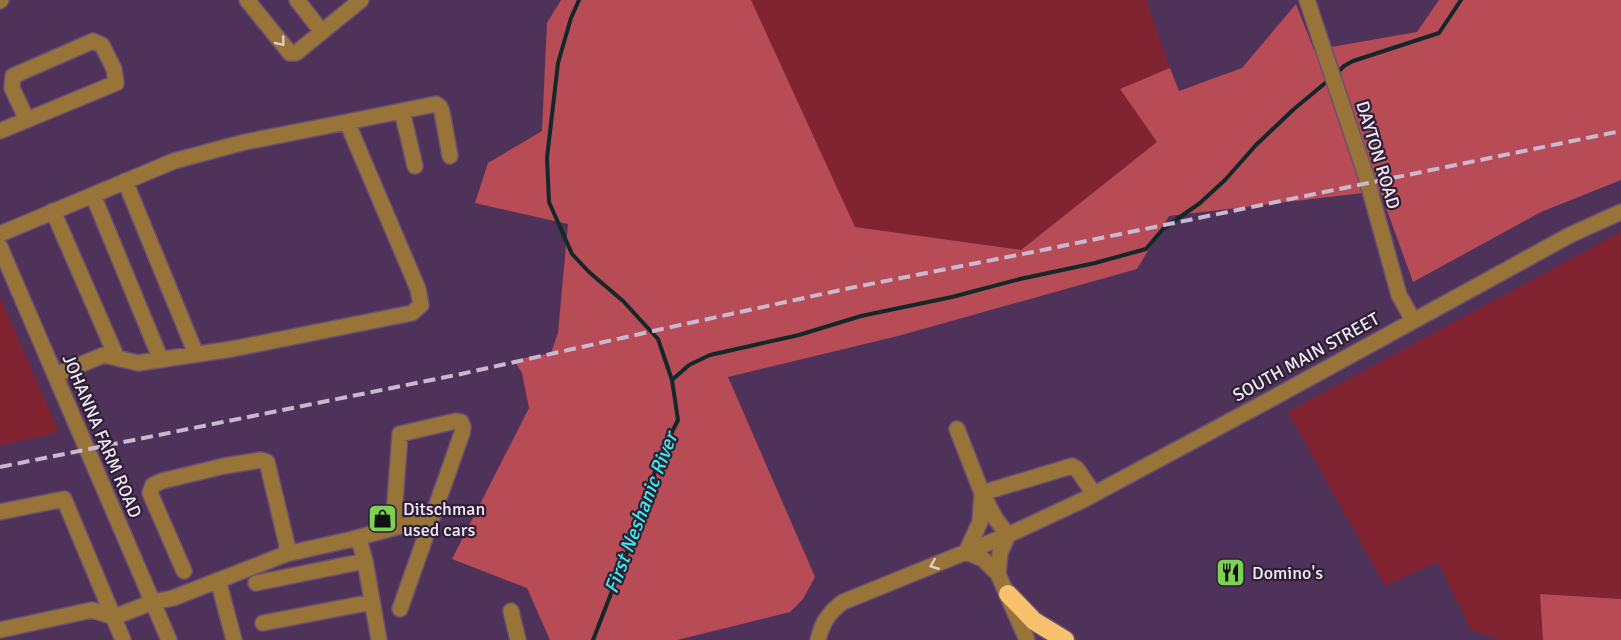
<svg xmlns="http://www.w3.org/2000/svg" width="1621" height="640" font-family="Signika,sans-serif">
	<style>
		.green { fill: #822331 }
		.forest { fill: #b74c57 }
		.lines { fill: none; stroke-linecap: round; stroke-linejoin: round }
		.stream { stroke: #132829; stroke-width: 4 }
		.minor-casing { stroke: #6a4f73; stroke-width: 18 }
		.highway-casing { stroke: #6a4f73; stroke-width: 21 }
		.minor { stroke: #997439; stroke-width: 15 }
		.highway { stroke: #f8c16e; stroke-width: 18 }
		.rail { stroke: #cab8d1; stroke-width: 4; stroke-dasharray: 12 6; stroke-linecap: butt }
		.oneway { stroke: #dfcbcb }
		.labels { text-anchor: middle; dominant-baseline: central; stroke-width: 4.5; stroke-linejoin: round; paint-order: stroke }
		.street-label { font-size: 18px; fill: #f6e8fc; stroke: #2d2032 }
		.poi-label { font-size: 18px; fill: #f6e8fc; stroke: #2d2032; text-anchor: start }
		.water-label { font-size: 20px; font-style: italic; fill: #3ceaed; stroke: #2d2032 }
	</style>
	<rect width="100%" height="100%" fill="#4f3259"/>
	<!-- green -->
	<path class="green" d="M751,0H1146L1170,68L1158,142L1021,250L855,227Z
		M1621,232V599L1540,594L1543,640H1502L1471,630L1438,562L1385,586L1288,412Z
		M0,297L59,432L0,446Z"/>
	<!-- forest -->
	<path class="forest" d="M561,0H751L855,227L1021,250L1157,142L1120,89L1170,68L1179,91L1242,68L1296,4L1314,50L1417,32L1439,0H1621V180L1541,212L1413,282L1380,191L1169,216L1137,269L898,336L728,377L815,577L803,599L790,612L677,640H550L527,588L452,559L529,408L522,373L514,360L551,353L558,333L568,224L475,203L488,163L542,131L547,23Z
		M1540,594L1621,599V640H1543Z"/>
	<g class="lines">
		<!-- stream -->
		<path class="stream" d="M579,0L571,18L558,63L547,158L549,202L572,254L589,272L623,301L658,339L672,380L678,420L661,454L626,555L593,640
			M1336,74L1344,66L1353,61L1439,33L1461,0
			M672,380L689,365L710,355L799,335L861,316L952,297L1020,279L1095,263L1146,249L1163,229L1200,203L1225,180L1256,145L1294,109L1330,79"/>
		<defs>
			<path id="minor" d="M247,0L290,53H296L361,0
				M297,0L322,32
				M1307,0L1366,176L1399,295L1413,320
				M0,1L1,0
				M402,111L415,166
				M347,122L436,104L440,107L442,112L450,156
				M0,131L116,83L114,69L102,45L93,41L13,76L12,88L27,120
				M125,181L196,354
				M93,195L161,360
				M53,211L117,358
				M0,234L174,161L245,142L347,122L418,289L421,305L412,313L232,349L138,363L104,355L55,375
				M0,247L169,640
				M957,429L982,493L1072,466L1077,469L1094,494
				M0,512L64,499L123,640
				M393,528L432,518
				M1008,535L995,518L982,493L980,522L966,552L983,559L998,574L1027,640
				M353,539L393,528L400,434L456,421L461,422L463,427L462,433L400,609
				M286,554L353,539L360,543L365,561L379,640
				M998,574L1000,553L1008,535
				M218,580L234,640
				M256,583L365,561
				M511,611L518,640
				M263,623L372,602
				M0,630L92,610L114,617L153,602L173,598L286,554L287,545L267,462L261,460L224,466L162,481L153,485L150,493L184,571
				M818,640C822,623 829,612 843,602L1008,535L1083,500L1271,399L1570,235L1621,212"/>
			<path id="highway" d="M1008,594L1034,621L1065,640"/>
		</defs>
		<!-- minor casing -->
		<use href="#minor" class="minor-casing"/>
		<!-- highway casing -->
		<use href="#highway" class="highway-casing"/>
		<!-- minor -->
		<use href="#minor" class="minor"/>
		<!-- highway -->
		<use href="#highway" class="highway"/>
		<!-- rail -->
		<path class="rail" d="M0,467L461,374L662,329L850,288L1033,252L1621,131"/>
	</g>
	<!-- one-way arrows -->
	<defs><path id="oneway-chevron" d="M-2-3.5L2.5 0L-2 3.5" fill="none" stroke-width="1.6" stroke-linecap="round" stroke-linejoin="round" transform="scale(1.5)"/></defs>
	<g class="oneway">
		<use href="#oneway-chevron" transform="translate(281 42) rotate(51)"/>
		<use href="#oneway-chevron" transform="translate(934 565) rotate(158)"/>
	</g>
	<!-- icons -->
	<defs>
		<symbol id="shop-square" viewBox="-11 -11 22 22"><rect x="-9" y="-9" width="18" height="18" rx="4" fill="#7dd154" stroke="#2d2032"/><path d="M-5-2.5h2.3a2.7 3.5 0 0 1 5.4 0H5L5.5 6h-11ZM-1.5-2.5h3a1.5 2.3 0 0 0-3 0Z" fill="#111"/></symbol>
		<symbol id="restaurant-square" viewBox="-11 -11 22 22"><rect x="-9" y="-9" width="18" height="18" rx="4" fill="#7dd154" stroke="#2d2032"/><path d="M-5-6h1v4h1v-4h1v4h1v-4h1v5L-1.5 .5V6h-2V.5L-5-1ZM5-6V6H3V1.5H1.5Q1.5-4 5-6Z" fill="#111"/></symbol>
	</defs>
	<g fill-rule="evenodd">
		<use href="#shop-square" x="366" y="502" width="33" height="33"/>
		<use href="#restaurant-square" x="1214" y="556" width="33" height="33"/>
	</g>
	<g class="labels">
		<!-- street labels -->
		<g class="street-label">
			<text transform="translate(1378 155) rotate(73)">DAYTON ROAD</text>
			<text transform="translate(1306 357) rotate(-29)">SOUTH MAIN STREET</text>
			<text transform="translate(102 436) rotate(67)">JOHANNA FARM ROAD</text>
		</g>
		<!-- poi labels -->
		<g class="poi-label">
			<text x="403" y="509">Ditschman<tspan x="403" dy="21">used cars</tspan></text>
			<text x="1252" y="573">Domino's</text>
		</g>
		<!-- water labels -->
		<g class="water-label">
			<text transform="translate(641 513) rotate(-69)">First Neshanic River</text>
		</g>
	</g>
</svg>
